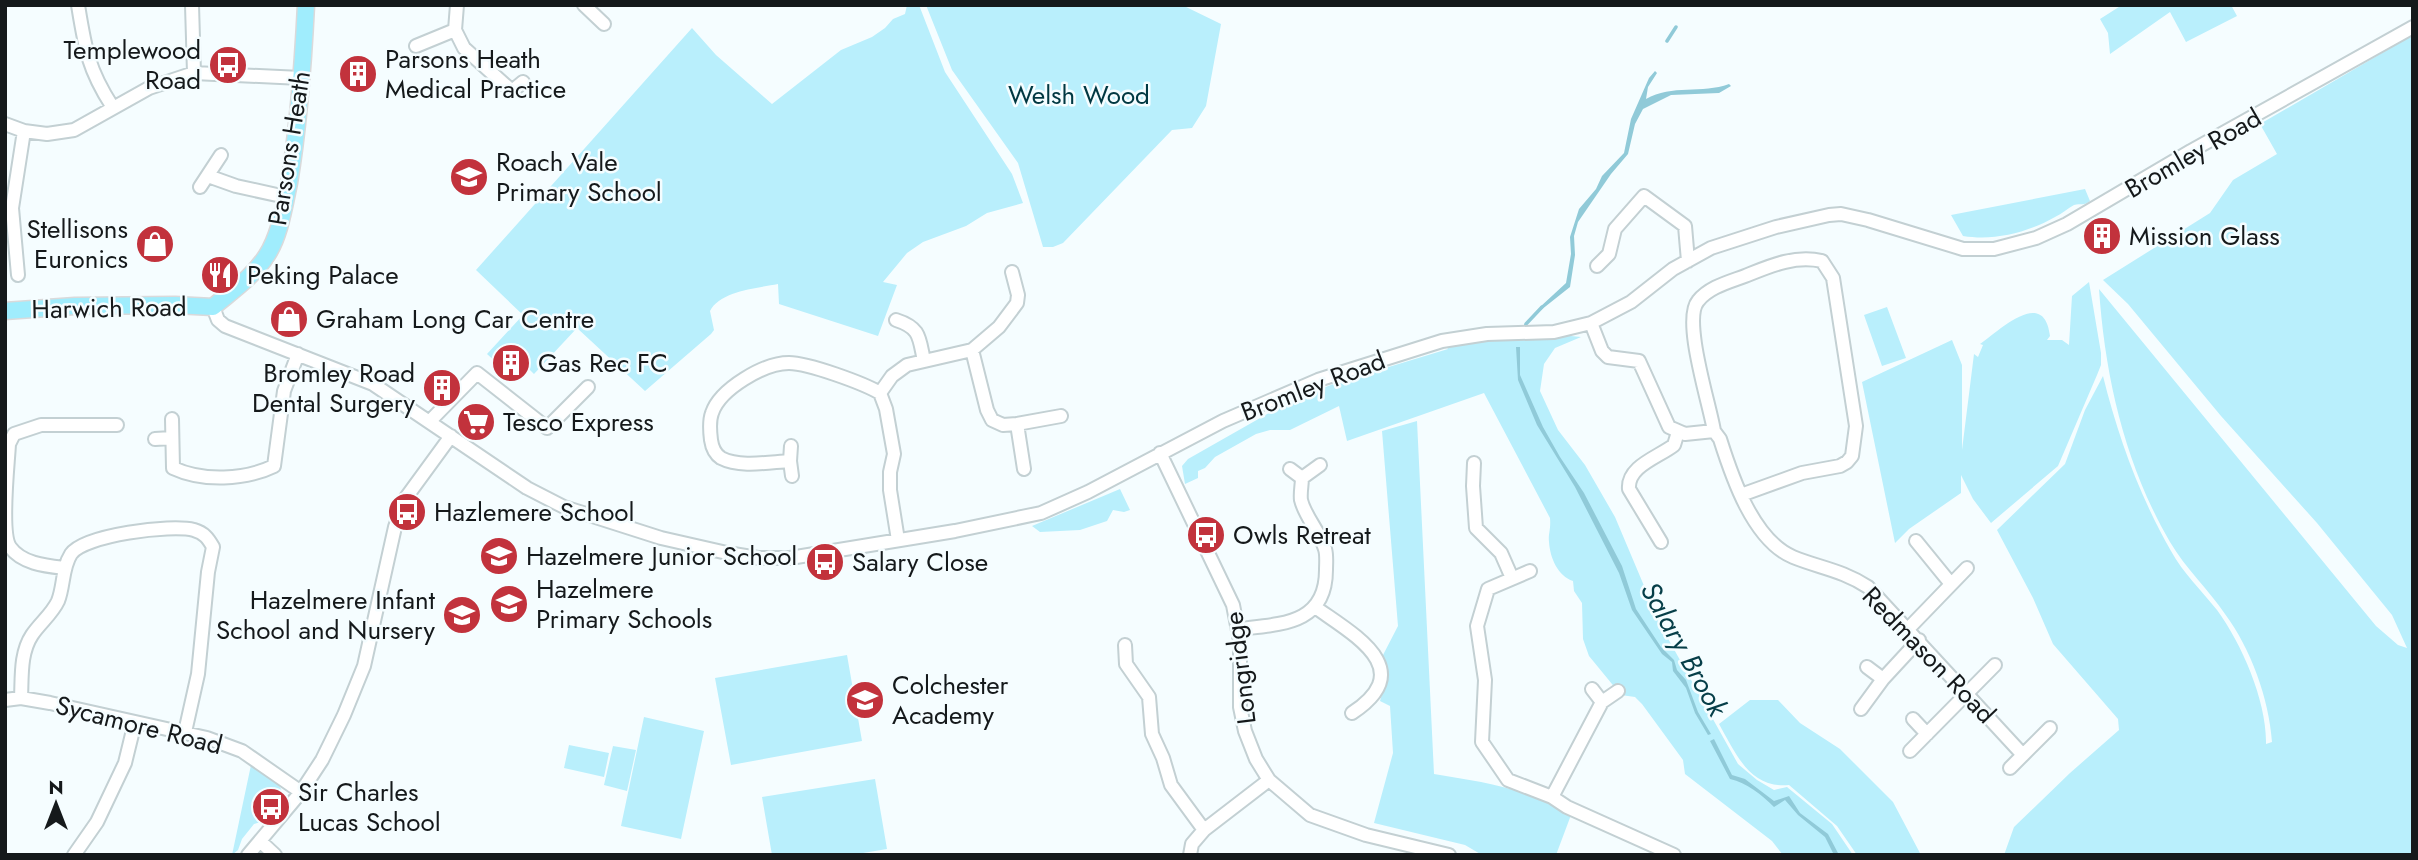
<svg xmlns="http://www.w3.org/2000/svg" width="2418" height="860" font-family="Jost,sans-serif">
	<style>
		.green { fill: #b9effc }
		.water { fill: #90cad8 }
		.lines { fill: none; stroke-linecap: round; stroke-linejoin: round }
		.stream { stroke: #90cad8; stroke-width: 3.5 }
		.minor-casing { stroke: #c3d0d3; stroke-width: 16 }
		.major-casing { stroke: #dadadb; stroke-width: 19 }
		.minor { stroke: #fff; stroke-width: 12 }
		.major { stroke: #a0edfd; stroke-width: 16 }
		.labels { text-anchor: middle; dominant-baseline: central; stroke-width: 5; stroke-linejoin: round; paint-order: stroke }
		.poi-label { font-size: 26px; fill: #15191b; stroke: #f5fdff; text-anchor: start }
		.park-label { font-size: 26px; fill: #003842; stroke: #f5fdff }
		.street-label { font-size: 26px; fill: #15191b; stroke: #f5fdff }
		.water-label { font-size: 28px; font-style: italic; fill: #063e48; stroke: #f5fdff }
	</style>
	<rect width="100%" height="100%" fill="#f5fdff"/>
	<!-- green -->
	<path class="green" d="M907,5H919L945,72L1012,174L1023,203L987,213L966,226L923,242L907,253L883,282L897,285L878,336L779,304L778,284C757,288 720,291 710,311L714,330L711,334L645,391L577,328L534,374L522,362L529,354L518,344L498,364L487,354L523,315L476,270L692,28L716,55L772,104L841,50L872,37L885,28L893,19L905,14Z
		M926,5H1182L1221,24L1206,106L1192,128L1172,130L1063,243L1053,247H1043L1018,163L952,70Z
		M2122,5H2231L2237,16L2186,42L2170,12L2110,54L2108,33L2100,19Z
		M2413,35V855H2004L2014,827L2070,773L2119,730L2118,719L2053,644L2033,598L1997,530L2065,464L2085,410L2103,376C2118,437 2140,497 2171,551C2183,573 2201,590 2217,610C2242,644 2267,702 2266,744L2272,742C2269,699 2251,649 2225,614C2208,589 2186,569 2170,542C2125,465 2105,377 2099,289L2376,626L2398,645L2407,648L2392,615L2317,523L2221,416L2128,304L2103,280L2210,213L2233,180L2277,154L2260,124Z
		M2085,189L2090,201C2084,206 2081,203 2074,205C2068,208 2062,214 2055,217C2027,233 1994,241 1963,236L1951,215Z
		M2089,282L2101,353V365L2097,375L2058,466L1991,523L1973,499L1961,475V493L1909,529L1895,543L1862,382L1952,340L1962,365V450L1974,354L1978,357L1983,345L1980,344C1999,331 2044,286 2050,336L2047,340H2062L2069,345L2072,296Z
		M1887,307L1906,358L1882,366L1864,315Z
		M1561,335L1581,337L1555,348L1544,364L1540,391L1558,430L1585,465L1615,517L1661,626L1738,764L1757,780L1774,790L1787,787L1832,824L1853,855H1783L1772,841L1685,774L1683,760L1642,704L1635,697L1621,695L1589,656L1583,639L1582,603L1574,591L1573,581C1558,576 1550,558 1549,542C1548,534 1551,530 1550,518L1484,393L1347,441L1339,406L1290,430H1270L1256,434L1215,457L1205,468L1198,471V478L1185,484L1182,466L1188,459L1292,400L1336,383L1448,349L1442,341Z
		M1417,421L1434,774C1483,782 1528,788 1571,815L1556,855H1482L1465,845L1374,823L1393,753L1390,706L1380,701L1387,677L1383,655L1398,626L1382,431Z
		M1120,489L1130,510L1124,512L1113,510L1107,521L1080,530L1040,532L1032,526Z
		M847,655L862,741L731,765L715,678Z
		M1750,700H1778L1800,723L1840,749L1893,802L1921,855H1857L1837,826L1789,785C1750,789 1736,754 1719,724Z
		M644,717L704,731L681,839L621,826Z
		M569,745L609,753L604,777L564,768Z
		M613,746L636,750L627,791L604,785Z
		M251,765H254C267,775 285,783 283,801L264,821L254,824L242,839L238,850L232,855Z
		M875,779L887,849L851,855H772L762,797Z"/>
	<!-- water -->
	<path class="water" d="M1655,71L1657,73L1648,87L1646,99C1672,84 1702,94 1729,84L1731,86L1719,93L1671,95L1643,109L1635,124L1628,154L1611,174L1578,222L1574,236L1575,255L1570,287L1541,310L1540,307L1566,283L1571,254L1570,237L1579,209L1596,189L1602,176L1624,153L1631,119L1649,78Z
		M1516,347H1520V375L1543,427L1560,457L1584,493L1622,566L1636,609L1661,647L1674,660L1677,670L1686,680L1698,712L1711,734L1708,735L1695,713L1686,688L1673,671L1672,662L1662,654L1632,610L1619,573L1575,487L1537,425L1518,380Z
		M1714,739L1732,775L1745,779L1774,801L1789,796L1800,813L1828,834L1839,855H1834L1825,837L1798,815L1785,800L1774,807C1761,794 1747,783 1730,779L1710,741Z"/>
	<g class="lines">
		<!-- stream -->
		<path class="stream" d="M1667,41L1676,27
			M1524,331L1526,324L1542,307"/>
		<defs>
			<path id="minor" d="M78,5C85,48 88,69 112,106
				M192,5L194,73
				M457,5L455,30L464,48L512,91L523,82
				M584,5L604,24
				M416,46L455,30
				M5,124L24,131L47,134L74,130L149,88L194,73L301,78
				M208,176L236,186L286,197
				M200,187L221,155
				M1597,266L1609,254L1615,229L1644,196L1685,226L1688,261
				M18,275L12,208L24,131
				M213,307L218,320L225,326L373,384L527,488L564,507L661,538L727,553L758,558H790L955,531L1041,513L1088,492L1223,421L1318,380L1442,341L1487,334L1554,332L1591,323L1631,302L1673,269L1711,248L1776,227L1829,215L1841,214L1868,220L1963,249H1994L2036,238L2067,224L2191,151L2413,27
				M896,320C921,328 919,338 924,361
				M1591,323L1602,351L1608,357L1639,361L1669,427L1685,434L1714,431L1720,439C1732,477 1753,540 1793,557C1820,568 1842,570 1868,587L2023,755L2050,728
				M972,350L987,410L992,420L1003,425L1017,424L1061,416
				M880,393L892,376L907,365L972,350L999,327L1017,303L1018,295L1012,272
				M172,419L173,468C203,482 245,480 274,466L284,391L298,354
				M430,421L477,373L547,428L588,387
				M1017,424L1024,469
				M1714,431C1710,405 1682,320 1698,301C1709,287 1729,282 1745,276C1770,266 1794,255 1822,261L1833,278L1856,426L1852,456L1847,462L1840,466L1802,473L1741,495
				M155,439L172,438
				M791,446L790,461C770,462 740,468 721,458C715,454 712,447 711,440C710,432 709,421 712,413C720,389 764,363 789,363C808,363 863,383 880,393L886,409L894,454L890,472V490L898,540
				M1160,453L1233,605L1240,641V707L1245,731L1256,759L1269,780L1310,815L1366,835L1449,855
				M790,461L792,476
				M1474,463L1473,486L1476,528L1501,553L1512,578
				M1290,469L1302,478
				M1916,541L1951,584
				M1661,542L1629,489C1627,466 1659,457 1674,445L1678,432
				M65,568C47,566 22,564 10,547C0,532 8,465 9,444L14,434L41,425H117
				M1530,571L1488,589L1477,626L1485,680L1482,742L1508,780L1552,797L1567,807L1674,855
				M1315,607C1354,635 1419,669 1352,713
				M1239,629C1280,624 1326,625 1326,570C1326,564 1327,555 1325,549C1320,532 1305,517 1301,500C1300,493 1302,484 1302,478L1320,465
				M1908,629L1967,568
				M1125,645L1126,664L1149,697L1152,734L1163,758L1171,785L1204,830
				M1867,667L1883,679
				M1592,689L1602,702L1618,691
				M21,698C22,677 20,653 32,635C40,623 52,614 58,601C64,586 62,568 71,554C84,535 171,524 194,530C204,533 208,538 213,547L208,572L198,674L185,732
				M5,700L21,698L50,703L207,738L242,751L301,792
				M1861,709L1883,679L1919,640
				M1913,719L1927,734
				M1910,751L1995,665
				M2010,768L2023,755
				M1552,797L1602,702
				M260,841L275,855
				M74,855L97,822L125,763L135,722
				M248,855L301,792L322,760L344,715L364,666L395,527L405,499L451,436
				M1190,855L1192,844L1204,830L1269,780"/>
			<path id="major" d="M5,311L75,306L175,305L213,307C232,291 254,276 267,255C280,235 284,206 289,183C299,124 303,65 306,5"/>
		</defs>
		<!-- minor casing -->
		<use href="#minor" class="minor-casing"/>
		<!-- major casing -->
		<use href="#major" class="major-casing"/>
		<!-- minor -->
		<use href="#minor" class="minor"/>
		<!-- major -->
		<use href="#major" class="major"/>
	</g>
	<!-- icons -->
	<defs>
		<symbol id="bus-disc" viewBox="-11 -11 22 22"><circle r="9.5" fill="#c2323c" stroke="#f5fdff"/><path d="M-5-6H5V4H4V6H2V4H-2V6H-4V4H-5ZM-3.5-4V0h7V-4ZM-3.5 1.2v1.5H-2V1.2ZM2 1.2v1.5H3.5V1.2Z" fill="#fff"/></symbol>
		<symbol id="building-disc" viewBox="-11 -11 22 22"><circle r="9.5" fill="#c2323c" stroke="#f5fdff"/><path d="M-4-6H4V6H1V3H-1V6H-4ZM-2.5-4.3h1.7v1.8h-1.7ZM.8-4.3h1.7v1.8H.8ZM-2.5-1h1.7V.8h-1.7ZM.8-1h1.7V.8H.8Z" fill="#fff"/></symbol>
		<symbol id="school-disc" viewBox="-11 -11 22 22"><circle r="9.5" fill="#c2323c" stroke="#f5fdff"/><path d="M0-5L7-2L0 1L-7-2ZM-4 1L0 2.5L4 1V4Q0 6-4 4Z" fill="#fff"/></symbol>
		<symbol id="shop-disc" viewBox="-11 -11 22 22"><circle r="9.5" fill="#c2323c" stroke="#f5fdff"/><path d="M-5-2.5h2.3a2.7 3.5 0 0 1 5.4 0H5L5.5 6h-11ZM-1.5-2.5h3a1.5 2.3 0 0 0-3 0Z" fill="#fff"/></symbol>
		<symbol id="restaurant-disc" viewBox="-11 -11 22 22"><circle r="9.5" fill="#c2323c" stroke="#f5fdff"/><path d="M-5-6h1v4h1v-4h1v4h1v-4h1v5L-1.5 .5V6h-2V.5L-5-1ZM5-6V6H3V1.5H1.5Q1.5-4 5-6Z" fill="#fff"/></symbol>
		<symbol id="supermarket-disc" viewBox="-11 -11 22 22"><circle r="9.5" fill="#c2323c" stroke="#f5fdff"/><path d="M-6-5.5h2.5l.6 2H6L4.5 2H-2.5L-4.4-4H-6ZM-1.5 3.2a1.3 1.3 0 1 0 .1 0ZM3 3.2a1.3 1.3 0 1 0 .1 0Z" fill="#fff"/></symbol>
	</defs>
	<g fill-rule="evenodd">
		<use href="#bus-disc" x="206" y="43" width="44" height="44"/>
		<use href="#building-disc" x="336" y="52" width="44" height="44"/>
		<use href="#school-disc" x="447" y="155" width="44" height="44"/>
		<use href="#building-disc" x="2080" y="214" width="44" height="44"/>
		<use href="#shop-disc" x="133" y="222" width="44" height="44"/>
		<use href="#restaurant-disc" x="198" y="253" width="44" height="44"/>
		<use href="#shop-disc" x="267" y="297" width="44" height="44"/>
		<use href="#building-disc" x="489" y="341" width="44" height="44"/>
		<use href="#building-disc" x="420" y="366" width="44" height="44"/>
		<use href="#supermarket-disc" x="454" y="400" width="44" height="44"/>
		<use href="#bus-disc" x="385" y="490" width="44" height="44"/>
		<use href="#bus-disc" x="1184" y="513" width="44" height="44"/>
		<use href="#school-disc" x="477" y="534" width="44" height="44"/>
		<use href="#bus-disc" x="803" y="540" width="44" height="44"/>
		<use href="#school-disc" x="487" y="582" width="44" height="44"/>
		<use href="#school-disc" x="440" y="593" width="44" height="44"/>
		<use href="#school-disc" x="843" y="678" width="44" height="44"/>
		<use href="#bus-disc" x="249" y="785" width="44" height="44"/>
	</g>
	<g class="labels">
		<!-- poi labels -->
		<g class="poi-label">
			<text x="201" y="50" text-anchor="end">Templewood<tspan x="201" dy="30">Road</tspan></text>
			<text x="385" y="59">Parsons Heath<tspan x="385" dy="30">Medical Practice</tspan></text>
			<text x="496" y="162">Roach Vale<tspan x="496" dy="30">Primary School</tspan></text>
			<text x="128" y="229" text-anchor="end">Stellisons<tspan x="128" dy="30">Euronics</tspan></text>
			<text x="2129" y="236">Mission Glass</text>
			<text x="247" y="275">Peking Palace</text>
			<text x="316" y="319">Graham Long Car Centre</text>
			<text x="538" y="363">Gas Rec FC</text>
			<text x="415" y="373" text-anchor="end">Bromley Road<tspan x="415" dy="30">Dental Surgery</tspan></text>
			<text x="503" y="422">Tesco Express</text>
			<text x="434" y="512">Hazlemere School</text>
			<text x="1233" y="535">Owls Retreat</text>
			<text x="526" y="556">Hazelmere Junior School</text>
			<text x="852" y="562">Salary Close</text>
			<text x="536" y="589">Hazelmere<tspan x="536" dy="30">Primary Schools</tspan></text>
			<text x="435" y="600" text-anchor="end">Hazelmere Infant<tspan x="435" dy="30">School and Nursery</tspan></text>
			<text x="892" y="685">Colchester<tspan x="892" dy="30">Academy</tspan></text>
			<text x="298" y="792">Sir Charles<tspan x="298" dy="30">Lucas School</tspan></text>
		</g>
		<!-- park labels -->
		<g class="park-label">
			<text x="1079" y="95">Welsh Wood</text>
		</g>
		<!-- street labels -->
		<g class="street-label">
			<text transform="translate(289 148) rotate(-81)">Parsons Heath</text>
			<text transform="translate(2193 153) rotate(-30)">Bromley Road</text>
			<text transform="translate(109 308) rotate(-1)">Harwich Road</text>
			<text transform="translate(1313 386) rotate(-21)">Bromley Road</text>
			<text transform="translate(1929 655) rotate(46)">Redmason Road</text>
			<text transform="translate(1240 668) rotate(-97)">Longridge</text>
			<text transform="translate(139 725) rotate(14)">Sycamore Road</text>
		</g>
		<!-- water labels -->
		<g class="water-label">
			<text transform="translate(1684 649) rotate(61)">Salary Brook</text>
		</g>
	</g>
	<!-- border -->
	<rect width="2418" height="860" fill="none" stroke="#15191b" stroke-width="14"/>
	<!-- north arrow -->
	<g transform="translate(56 804)" stroke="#f5fdff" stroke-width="5" paint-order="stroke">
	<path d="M0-5L12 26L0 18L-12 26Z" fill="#15191b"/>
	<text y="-10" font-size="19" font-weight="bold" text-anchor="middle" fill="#15191b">N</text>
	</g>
</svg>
